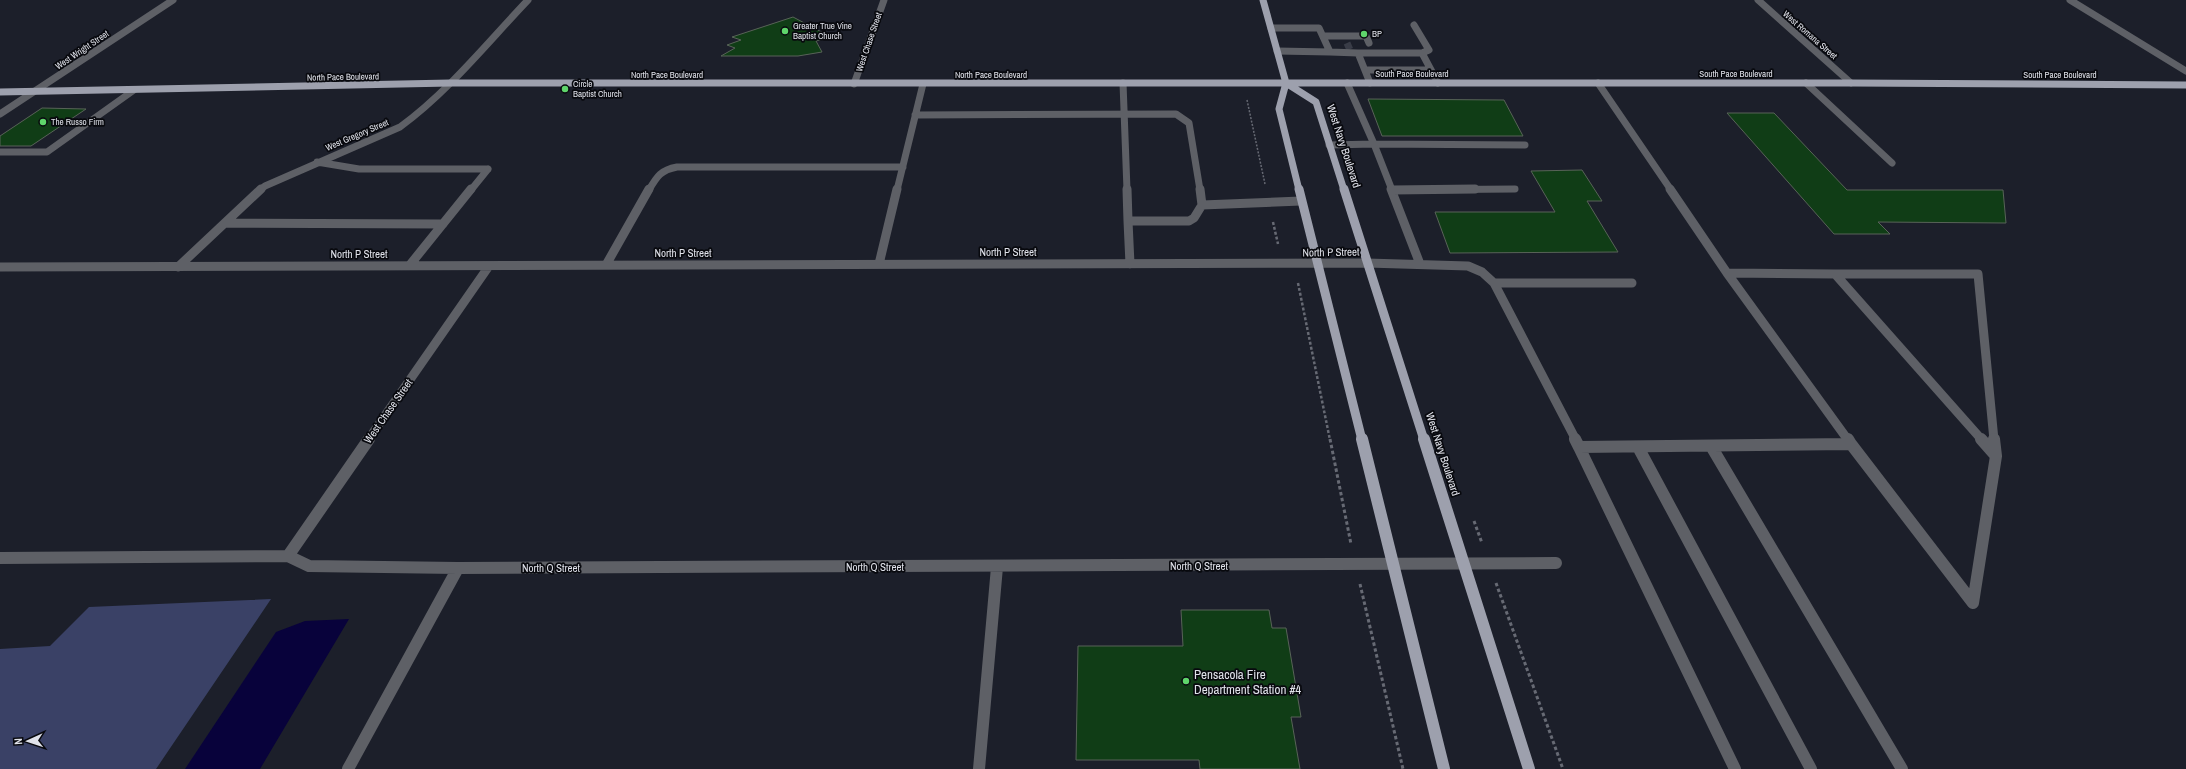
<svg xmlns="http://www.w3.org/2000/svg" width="2186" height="769" font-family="'Archivo Narrow',sans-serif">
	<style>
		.green { fill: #3a4166 }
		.water { fill: #08023b }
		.building { fill: #103d16; stroke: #586358 }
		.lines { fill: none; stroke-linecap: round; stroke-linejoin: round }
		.minor-tunnel { stroke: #393c47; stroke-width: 7; stroke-dasharray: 7 3.5; stroke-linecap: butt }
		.path-far2 { stroke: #676a74; stroke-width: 1.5; stroke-dasharray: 2 1.5; stroke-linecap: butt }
		.path-far1 { stroke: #676a74; stroke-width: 2.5; stroke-dasharray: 3 2; stroke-linecap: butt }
		.path { stroke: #676a74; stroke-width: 3; stroke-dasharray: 3.5 2.5; stroke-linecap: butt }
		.minor-far2 { stroke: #5e6066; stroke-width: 7 }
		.minor-far1 { stroke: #5e6066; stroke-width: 9 }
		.minor { stroke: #5e6066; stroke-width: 12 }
		.major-far2 { stroke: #9da0ad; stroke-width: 7 }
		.major-far1 { stroke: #9da0ad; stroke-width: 9 }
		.major { stroke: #9da0ad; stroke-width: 12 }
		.poi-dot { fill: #5fd56b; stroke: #08090e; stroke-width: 1.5 }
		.labels { text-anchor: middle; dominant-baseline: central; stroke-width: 3.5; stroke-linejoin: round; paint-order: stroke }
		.far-poi-label { font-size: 9px; fill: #e0e2ea; stroke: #08090e; text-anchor: start }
		.far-street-label { font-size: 9px; fill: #e0e2ea; stroke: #08090e }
		.street-label { font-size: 11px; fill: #e0e2ea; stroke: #08090e }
		.near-poi-label { font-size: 13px; fill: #e0e2ea; stroke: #08090e; text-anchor: start }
	</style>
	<rect width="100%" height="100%" fill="#1c1f2a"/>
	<!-- green -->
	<path class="green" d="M271,599L156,769H0V649L50,646L89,607Z"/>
	<!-- water -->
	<path class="water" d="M349,619L260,769H185L276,632L305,621Z"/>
	<!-- building -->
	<path class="building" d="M793,17L831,37L816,41L822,52L798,56H721L735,48L727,45L741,40L732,37Z
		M1368,99L1504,100L1523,136H1382Z
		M42,108L86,109L31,146H0V136Z
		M1727,113H1774L1847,190H2003L2006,223L1878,222L1890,234H1834Z
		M1582,170L1602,201H1587L1618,252L1450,253L1435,212H1555L1531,171Z
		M1181,610H1269L1272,628H1286L1301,717H1291L1300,769H1200L1199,760H1076L1078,646H1183Z"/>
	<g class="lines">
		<!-- minor-tunnel -->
		<path class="minor-tunnel" d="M1347,43L1350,50"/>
		<!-- path-far2 -->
		<path class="path-far2" d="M1247,100L1265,184"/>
		<!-- path-far1 -->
		<path class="path-far1" d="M1273,222L1278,244
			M1298,283L1330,440"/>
		<!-- path -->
		<path class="path" d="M1330,439L1351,544
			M1474,521L1482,543
			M1496,583L1563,769
			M1360,584L1403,769"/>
		<!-- minor-far2 -->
		<path class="minor-far2" d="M1758,0L1851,83
			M2070,0L2186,71
			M1414,25L1429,50L1422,53
			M1271,28H1319L1330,52L1277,51
			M1323,36H1366L1369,43
			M1330,52L1358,53L1370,83
			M1358,53H1422L1438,83
			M1365,70H1431
			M1123,83L1127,190
			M1347,83L1374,144L1525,145
			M1598,83L1671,190
			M1806,83L1892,163
			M854,84L884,0
			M0,114L173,0
			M915,115L1176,114L1189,123L1200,190
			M1329,145L1374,144L1392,190
			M0,152H47L134,90
			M317,162L359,169H488
			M260,190L265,186L400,127C448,92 487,43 528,0
			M471,190L488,169
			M649,190C657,176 661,170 677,167H903
			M897,190L923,84
			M1392,190L1515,189"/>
		<!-- minor-far1 -->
		<path class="minor-far1" d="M1127,189L1128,221
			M1391,189L1420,264
			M1670,189L1727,273
			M1392,190L1475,189
			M1202,205L1301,201
			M225,223L443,224
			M879,264L897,189
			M1130,264L1128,221H1189L1194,218L1202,205L1200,189
			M606,265L649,189
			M409,266L471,189
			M0,267L1367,263L1468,266L1482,272L1494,283L1576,440
			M178,267L261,189
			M1835,274H1978L1994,440
			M1494,283H1632
			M368,440L489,266
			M1848,440L1727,273L1835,274L1982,440"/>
		<!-- minor -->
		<path class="minor" d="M1575,439L1579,447L1851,444
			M1848,439L1851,444
			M1994,439L1996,456
			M1851,444L1973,603L1996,456L1981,439
			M1711,446L1902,769
			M1579,447L1735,769
			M1638,447L1811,769
			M288,556L369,439
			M0,558L288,556L309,566L458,568L1556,563
			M348,769L458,568
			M979,769L997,567"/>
		<!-- major-far2 -->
		<path class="major-far2" d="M1263,0L1286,83
			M1286,83L1316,102L1344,190
			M1286,83L1279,109L1299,190
			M0,92L450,83H1851L2186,85"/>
		<!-- major-far1 -->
		<path class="major-far1" d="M1299,189L1362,440
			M1344,189L1424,440"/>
		<!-- major -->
		<path class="major" d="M1362,439L1444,769
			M1424,439L1529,769"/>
	</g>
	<!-- markers -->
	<g class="poi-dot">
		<circle cx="785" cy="31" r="4"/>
		<circle cx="1364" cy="34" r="4"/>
		<circle cx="565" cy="89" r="4"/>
		<circle cx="43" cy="122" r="4"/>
		<circle cx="1186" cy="681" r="4"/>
	</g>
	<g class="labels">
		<!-- far-poi labels -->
		<g class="far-poi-label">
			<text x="793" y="26">Greater True Vine<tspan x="793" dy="10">Baptist Church</tspan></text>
			<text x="1372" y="34">BP</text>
			<text x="573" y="84">Circle<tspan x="573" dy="10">Baptist Church</tspan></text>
			<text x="51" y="122">The Russo Firm</text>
		</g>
		<!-- far-street labels -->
		<g class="far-street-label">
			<text transform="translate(1810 35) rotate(41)">West Romana Street</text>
			<text transform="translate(869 42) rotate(-71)">West Chase Street</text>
			<text transform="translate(82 50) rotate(-34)">West Wright Street</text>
			<text x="1412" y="74">South Pace Boulevard</text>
			<text x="1736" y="74">South Pace Boulevard</text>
			<text x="667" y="75">North Pace Boulevard</text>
			<text x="991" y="75">North Pace Boulevard</text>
			<text x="2060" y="75">South Pace Boulevard</text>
			<text transform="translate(343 77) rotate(-1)">North Pace Boulevard</text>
			<text transform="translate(357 135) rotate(-23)">West Gregory Street</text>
		</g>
		<!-- street labels -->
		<g class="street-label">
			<text transform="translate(1344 146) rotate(72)">West Navy Boulevard</text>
			<text x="1008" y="252">North P Street</text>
			<text transform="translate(1331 252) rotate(-1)">North P Street</text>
			<text x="683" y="253">North P Street</text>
			<text x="359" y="254">North P Street</text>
			<text transform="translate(388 411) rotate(-55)">West Chase Street</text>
			<text transform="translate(1443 454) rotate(72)">West Navy Boulevard</text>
			<text x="1199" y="566">North Q Street</text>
			<text x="875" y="567">North Q Street</text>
			<text x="551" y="568">North Q Street</text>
		</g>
		<!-- near-poi labels -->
		<g class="near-poi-label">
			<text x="1194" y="674">Pensacola Fire<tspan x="1194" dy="15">Department Station #4</tspan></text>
		</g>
	</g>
	<!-- north arrow -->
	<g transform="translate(28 741) rotate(267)" stroke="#08090e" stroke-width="3" paint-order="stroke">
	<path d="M0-3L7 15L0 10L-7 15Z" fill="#e0e2ea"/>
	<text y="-6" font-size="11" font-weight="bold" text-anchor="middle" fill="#e0e2ea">N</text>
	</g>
</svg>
